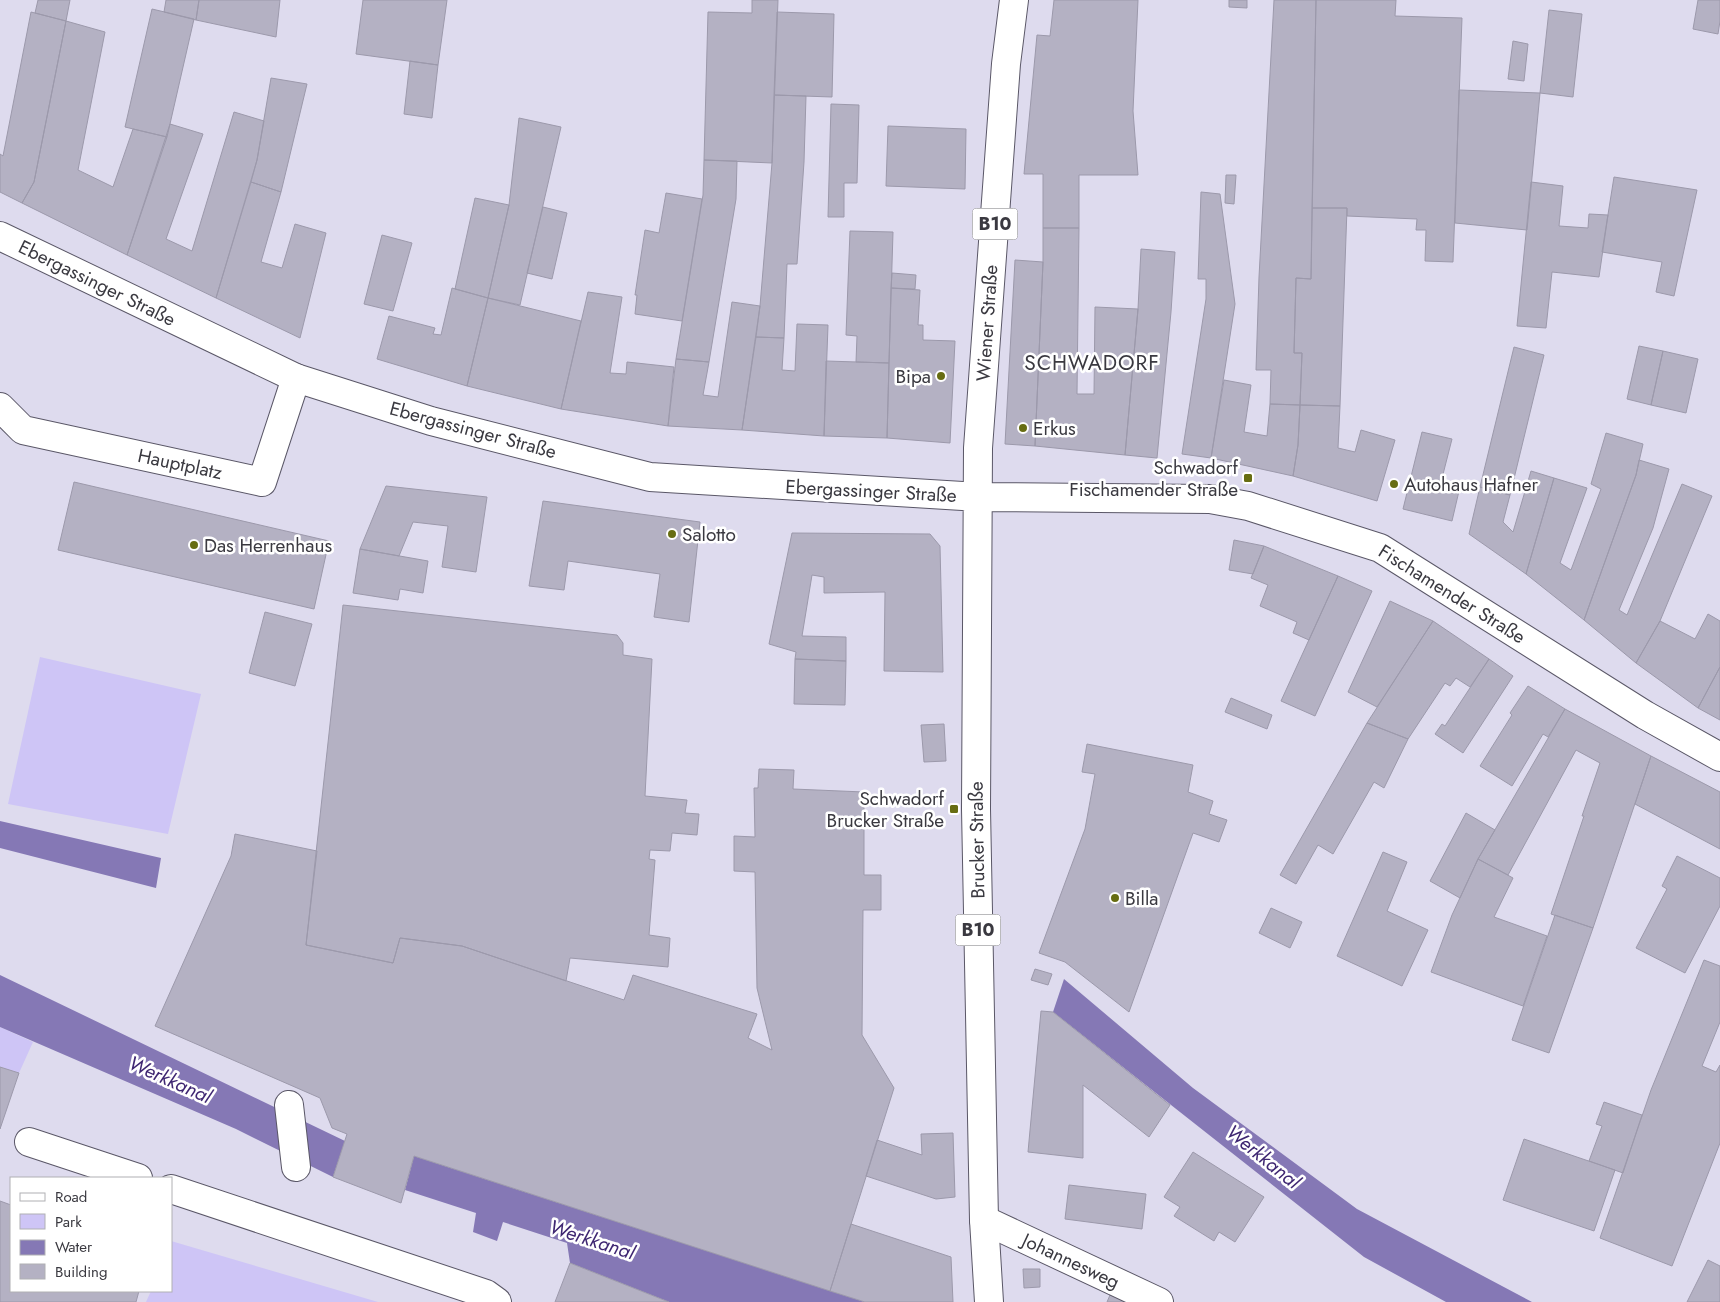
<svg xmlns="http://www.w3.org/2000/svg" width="1720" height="1302" font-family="Jost,sans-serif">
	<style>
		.green { fill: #cec5f6 }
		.water { fill: #8578b5 }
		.building { fill: #b4b1c3; stroke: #9c99ab }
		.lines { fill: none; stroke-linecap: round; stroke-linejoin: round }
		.minor-casing { stroke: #5a5767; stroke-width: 30 }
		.major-casing { stroke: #5a5767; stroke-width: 30 }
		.minor { stroke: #fff; stroke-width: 28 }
		.major { stroke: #fff; stroke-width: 28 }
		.poi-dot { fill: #676d12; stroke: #fff; stroke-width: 2 }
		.labels { text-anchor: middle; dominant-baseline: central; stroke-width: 5; stroke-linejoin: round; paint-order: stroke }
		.shield { fill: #fff; stroke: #757479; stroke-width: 1 }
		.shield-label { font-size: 18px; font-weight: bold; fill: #3a3940 }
		.street-label { font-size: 19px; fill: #3a3940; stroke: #fff }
		.poi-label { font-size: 19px; fill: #3a3940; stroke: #fff; text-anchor: start }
		.water-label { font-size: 20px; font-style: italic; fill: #3f2772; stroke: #fff }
		.quarter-label { font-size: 21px; letter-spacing: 1px; fill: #3a3940; stroke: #fff }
	</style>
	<rect width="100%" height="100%" fill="#dedbee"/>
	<!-- green -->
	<path class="green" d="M40,657L201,694L168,834L8,804Z
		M0,1027L33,1042L19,1073L0,1067Z
		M171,1241L378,1302H146L151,1291H171Z"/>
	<!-- water -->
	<path class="water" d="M0,821L161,858L156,888L0,848Z
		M0,975L345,1141L333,1177L236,1129L0,1027Z
		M1064,979L1193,1088L1357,1209L1532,1302H1446L1364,1257L1053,1012Z
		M414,1156L865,1302H669L570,1263L567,1243L503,1222L497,1241L473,1232L476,1213L405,1190Z"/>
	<!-- building -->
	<path class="building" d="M38,0H70L66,21L35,13Z
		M166,0H199L196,20L164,12Z
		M199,0H280L276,37L196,20Z
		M363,0H447L438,65L356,54Z
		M752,0H778L772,163L704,160L708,12L752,13Z
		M1054,0H1138L1133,111L1138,175H1079V228H1043V174H1024L1037,35L1050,36Z
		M1229,0H1247V8L1229,7Z
		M1274,0H1316L1311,279L1296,278L1294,353H1302L1300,405L1270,404L1271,370H1256L1259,277Z
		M1316,0H1396L1395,16L1462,18L1453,262L1425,261L1426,230H1416L1417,219L1347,216V208H1312Z
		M1698,0H1720V21L1718,34L1693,29Z
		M152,9L194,19L167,137L125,127Z
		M1549,10L1582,14L1573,97L1540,93Z
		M31,12L66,21L34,182L22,203L0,192V154L3,156Z
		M777,12L834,14L832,97L774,95Z
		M66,21L105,32L78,170L113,187L133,129L167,137L127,255L22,203L34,182Z
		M1513,41L1528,44L1524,81L1508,79Z
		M410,61L438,65L432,118L404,114Z
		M271,78L307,84L281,192L251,182L257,160Z
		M1459,90L1540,93L1527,230L1455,223Z
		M774,95L806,96L804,162L797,264H787L784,338L756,337L760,306L772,163Z
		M831,104L859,105L857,183H844V217H828Z
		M234,112L264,121L257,160L216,298L127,255L170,124L203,134L166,239L192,251Z
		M519,118L561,127L520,305L488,298L509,205Z
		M888,126L966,129L965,189L886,186Z
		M704,160L737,161L736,199L709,362L676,359L703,195Z
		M1226,175H1236L1234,204L1225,203Z
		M1614,177L1697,190L1674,296L1656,292L1662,262L1602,252Z
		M251,182L281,192L261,262L282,268L295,224L326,233L300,338L216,298Z
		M1531,182L1563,186L1559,226L1588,228L1589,214L1608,215L1599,277L1552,272L1546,328L1517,326Z
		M1201,192L1220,194L1235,304L1211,458L1182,454L1206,299V279H1198Z
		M666,193L702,199L682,321L635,314L637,295H635L645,230L659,233Z
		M475,198L509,205L488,298L455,289Z
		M543,207L567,213L552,279L527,273Z
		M1312,208H1347L1340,406L1300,405L1302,353H1294L1296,278L1311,279Z
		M1043,228H1079L1077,394H1094L1095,307L1138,309L1125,455L1035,446L1043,262Z
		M850,231L893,232L889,363L856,362L857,336L846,335Z
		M382,235L412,243L393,311L364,304Z
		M1141,249L1175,252L1171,312L1157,458L1125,455L1138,309Z
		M1015,260L1043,262L1035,446L1005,444Z
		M892,273L916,275L915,289L891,288Z
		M452,288L488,298L467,386L377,359L389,316L435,328L433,334L441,335Z
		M891,288L920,290L918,325H923V340L955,341L950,443L887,438Z
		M588,292L622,297L610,373L626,374L627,362L674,367L668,426L561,409Z
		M488,298L581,321L561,409L467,386Z
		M732,302L760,306L742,430L668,426L676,359L709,362L703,395L718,397Z
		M797,324L828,325L824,436L742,430L756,337L784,338L782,370L795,371Z
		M1639,346L1663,351L1651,405L1627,399Z
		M1514,347L1544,355L1510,495L1480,487Z
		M1663,351L1698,359L1686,413L1651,405Z
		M826,361L889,363L887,438L824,436Z
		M1224,380L1251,385L1244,432L1267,436L1270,404L1300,405L1298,445L1293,476L1211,458Z
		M1300,405L1340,406L1338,448L1355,452L1361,430L1395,440L1377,501L1293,476L1298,445Z
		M1422,432L1452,439L1440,486L1459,491L1452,521L1403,509Z
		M1606,433L1643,444L1636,475L1584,620L1526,574L1554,478L1587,488L1560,563L1571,570L1601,489L1591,484Z
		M1639,460L1669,469L1653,528L1619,610L1627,615L1682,484L1712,496L1660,621L1636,663L1584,620L1636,475Z
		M1531,471L1554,478L1526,574L1469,534L1480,487L1510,495L1503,522L1513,532Z
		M74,482L329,541L314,609L58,550Z
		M386,486L487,497L476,572L442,567L448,526L413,522L399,556L360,549Z
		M543,501L700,522L689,622L654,617L660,574L568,561L564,590L529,586Z
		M792,533L930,534L940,546L943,672L884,671L885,592L824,593V577L812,575L802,636L846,637V661L795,659L796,652L769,644Z
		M1234,540L1264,546L1253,574L1229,570Z
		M1264,546L1338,576L1309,640L1293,633L1297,622L1260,606L1268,585L1251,578Z
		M360,549L428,561L423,593L400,589L398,600L353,593Z
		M1338,576L1372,591L1315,716L1281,701Z
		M1390,601L1433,621L1377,707L1348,692Z
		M343,605L617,635L623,643V655L652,659L645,796L687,800L685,813L699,814L697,835L672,833L670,851L650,850L649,859L655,860L649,935L670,938L668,967L570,958L566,981L462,946L400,938L393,963L306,945Z
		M265,612L312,624L295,686L249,673Z
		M1708,614L1720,621V667L1698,708L1636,663L1660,621L1695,639Z
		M1433,621L1489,659L1470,687L1456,678L1450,686L1445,683L1408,739L1367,723Z
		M795,659L846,661L845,705L794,704Z
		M1489,659L1513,676L1463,753L1435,734L1442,724L1445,726Z
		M1720,667V720L1698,708Z
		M1528,686L1565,709L1548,737L1543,734L1512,786L1480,766L1512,715L1510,713Z
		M1231,698L1272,715L1267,729L1225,712Z
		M1565,709L1651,756L1593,928L1551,914L1584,816H1582L1600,763L1576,750L1508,875L1478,859Z
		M1367,723L1408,739L1384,788L1374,782L1333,854L1318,845L1296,884L1280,875Z
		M944,724L946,761L924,762L921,725Z
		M1087,744L1193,765L1188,792L1213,801L1209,814L1227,820L1219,842L1193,833L1129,1012L1065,962L1039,953L1085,829L1095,774L1082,772Z
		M1651,756L1720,792V849L1635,804Z
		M759,769L794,770L793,789L864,792V875H881V910H863L862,1035L894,1088L830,1291L414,1156L401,1203L333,1177L347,1134L332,1128L320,1098L155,1026L231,856L235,834L317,851L306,945L393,963L400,938L462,946L624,1000L633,975L757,1014L748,1038L772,1050L757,988L755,872L734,871V836L755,837L754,788H758Z
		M1466,813L1495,830L1478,859L1460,898L1430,881Z
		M1383,852L1407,862L1387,911L1428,930L1402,986L1337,956Z
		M1677,856L1720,878V906L1685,973L1636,948L1667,889L1662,886Z
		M1478,859L1513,878L1494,917L1547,936L1523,1006L1431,972L1452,915Z
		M1271,908L1302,922L1290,948L1259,933Z
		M1555,915L1593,928L1549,1053L1512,1040Z
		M1704,960L1720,966V1022L1702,1066L1716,1072L1720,1065V1143L1672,1266L1600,1238L1651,1090Z
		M1035,969L1052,974L1048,985L1031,980Z
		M1041,1011L1053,1012L1170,1105L1149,1137L1083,1085V1158L1028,1152Z
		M0,1067L19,1073L0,1129Z
		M1604,1102L1642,1115L1623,1173L1589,1161L1602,1126L1596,1124Z
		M953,1133L955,1197L936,1199L866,1176L877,1140L922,1155L921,1134Z
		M1524,1139L1615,1170L1594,1231L1503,1200Z
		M1193,1152L1264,1197L1235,1242L1219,1232L1214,1241L1174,1216L1180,1207L1164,1197Z
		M1069,1185L1146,1194L1142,1229L1065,1219Z
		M0,1201L11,1205V1291H139L136,1302H0Z
		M851,1224L951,1257L953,1302H865L830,1291Z
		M1708,1260L1720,1266V1302H1687Z
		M570,1263L669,1302H555Z
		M1023,1269H1040V1287L1024,1288Z
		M1113,1288L1142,1302H1107Z"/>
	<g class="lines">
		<defs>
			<path id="minor" d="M0,407L23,430L262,482L296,378
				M289,1105L296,1167
				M29,1142L138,1178
				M171,1189L486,1294L497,1302
				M984,1220L1159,1302"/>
			<path id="major" d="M0,236L296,378L431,421L650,477L979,497L1210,499L1248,506L1380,548L1645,715L1720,757
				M989,1302L984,1220L976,809L978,448L1006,64L1014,0"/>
		</defs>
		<!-- minor casing -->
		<use href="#minor" class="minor-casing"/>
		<!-- major casing -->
		<use href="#major" class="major-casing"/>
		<!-- minor -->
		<use href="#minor" class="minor"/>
		<!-- major -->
		<use href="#major" class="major"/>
	</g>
	<!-- markers -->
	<g class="poi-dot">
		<circle cx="941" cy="376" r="5"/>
		<circle cx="1023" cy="428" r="5"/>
		<rect x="1243" y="473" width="10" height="10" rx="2.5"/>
		<circle cx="1394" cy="484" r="5"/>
		<circle cx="672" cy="534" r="5"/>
		<circle cx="194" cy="545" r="5"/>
		<rect x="949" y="804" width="10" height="10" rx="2.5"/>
		<circle cx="1115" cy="898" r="5"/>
	</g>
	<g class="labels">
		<!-- shield labels -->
		<g class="shield">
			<rect x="972.5" y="208.5" width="45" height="31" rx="4"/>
			<rect x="955.5" y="914.5" width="45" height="31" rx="4"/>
		</g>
		<g class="shield-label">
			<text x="995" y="224">B10</text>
			<text x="978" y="930">B10</text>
		</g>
		<!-- street labels -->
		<g class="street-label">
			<text transform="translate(97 283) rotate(26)">Ebergassinger Straße</text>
			<text transform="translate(987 323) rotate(-86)">Wiener Straße</text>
			<text transform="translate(473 430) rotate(15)">Ebergassinger Straße</text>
			<text transform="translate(180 464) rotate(12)">Hauptplatz</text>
			<text transform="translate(871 491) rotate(3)">Ebergassinger Straße</text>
			<text transform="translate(1452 594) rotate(32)">Fischamender Straße</text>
			<text transform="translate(977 840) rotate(-91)">Brucker Straße</text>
			<text transform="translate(1071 1261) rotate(25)">Johannesweg</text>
		</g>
		<!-- poi labels -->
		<g class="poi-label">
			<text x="931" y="376" text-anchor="end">Bipa</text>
			<text x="1033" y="428">Erkus</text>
			<text x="1238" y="467" text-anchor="end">Schwadorf<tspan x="1238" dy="22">Fischamender Straße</tspan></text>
			<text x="1404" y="484">Autohaus Hafner</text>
			<text x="682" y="534">Salotto</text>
			<text x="204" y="545">Das Herrenhaus</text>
			<text x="944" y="798" text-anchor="end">Schwadorf<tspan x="944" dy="22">Brucker Straße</tspan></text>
			<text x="1125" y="898">Billa</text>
		</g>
		<!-- water labels -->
		<g class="water-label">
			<text transform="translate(170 1080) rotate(24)">Werkkanal</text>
			<text transform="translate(1263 1157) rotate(39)">Werkkanal</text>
			<text transform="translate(592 1240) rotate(18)">Werkkanal</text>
		</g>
		<!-- quarter labels -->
		<g class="quarter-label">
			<text x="1092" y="363">SCHWADORF</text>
		</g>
	</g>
	<!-- legend -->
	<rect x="10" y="1177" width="162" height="115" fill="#ffffff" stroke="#b0b0b3"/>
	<rect x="20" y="1193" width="25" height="8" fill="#ffffff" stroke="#b0b0b3"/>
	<text x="55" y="1202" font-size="15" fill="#3a3940">Road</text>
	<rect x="20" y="1214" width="25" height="15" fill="#cec5f6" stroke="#b0b0b3"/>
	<text x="55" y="1227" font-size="15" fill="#3a3940">Park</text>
	<rect x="20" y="1240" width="25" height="15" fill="#8578b5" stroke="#b0b0b3"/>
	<text x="55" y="1252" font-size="15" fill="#3a3940">Water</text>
	<rect x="20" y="1264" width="25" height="15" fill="#b4b1c3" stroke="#b0b0b3"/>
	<text x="55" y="1277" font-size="15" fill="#3a3940">Building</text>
</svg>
